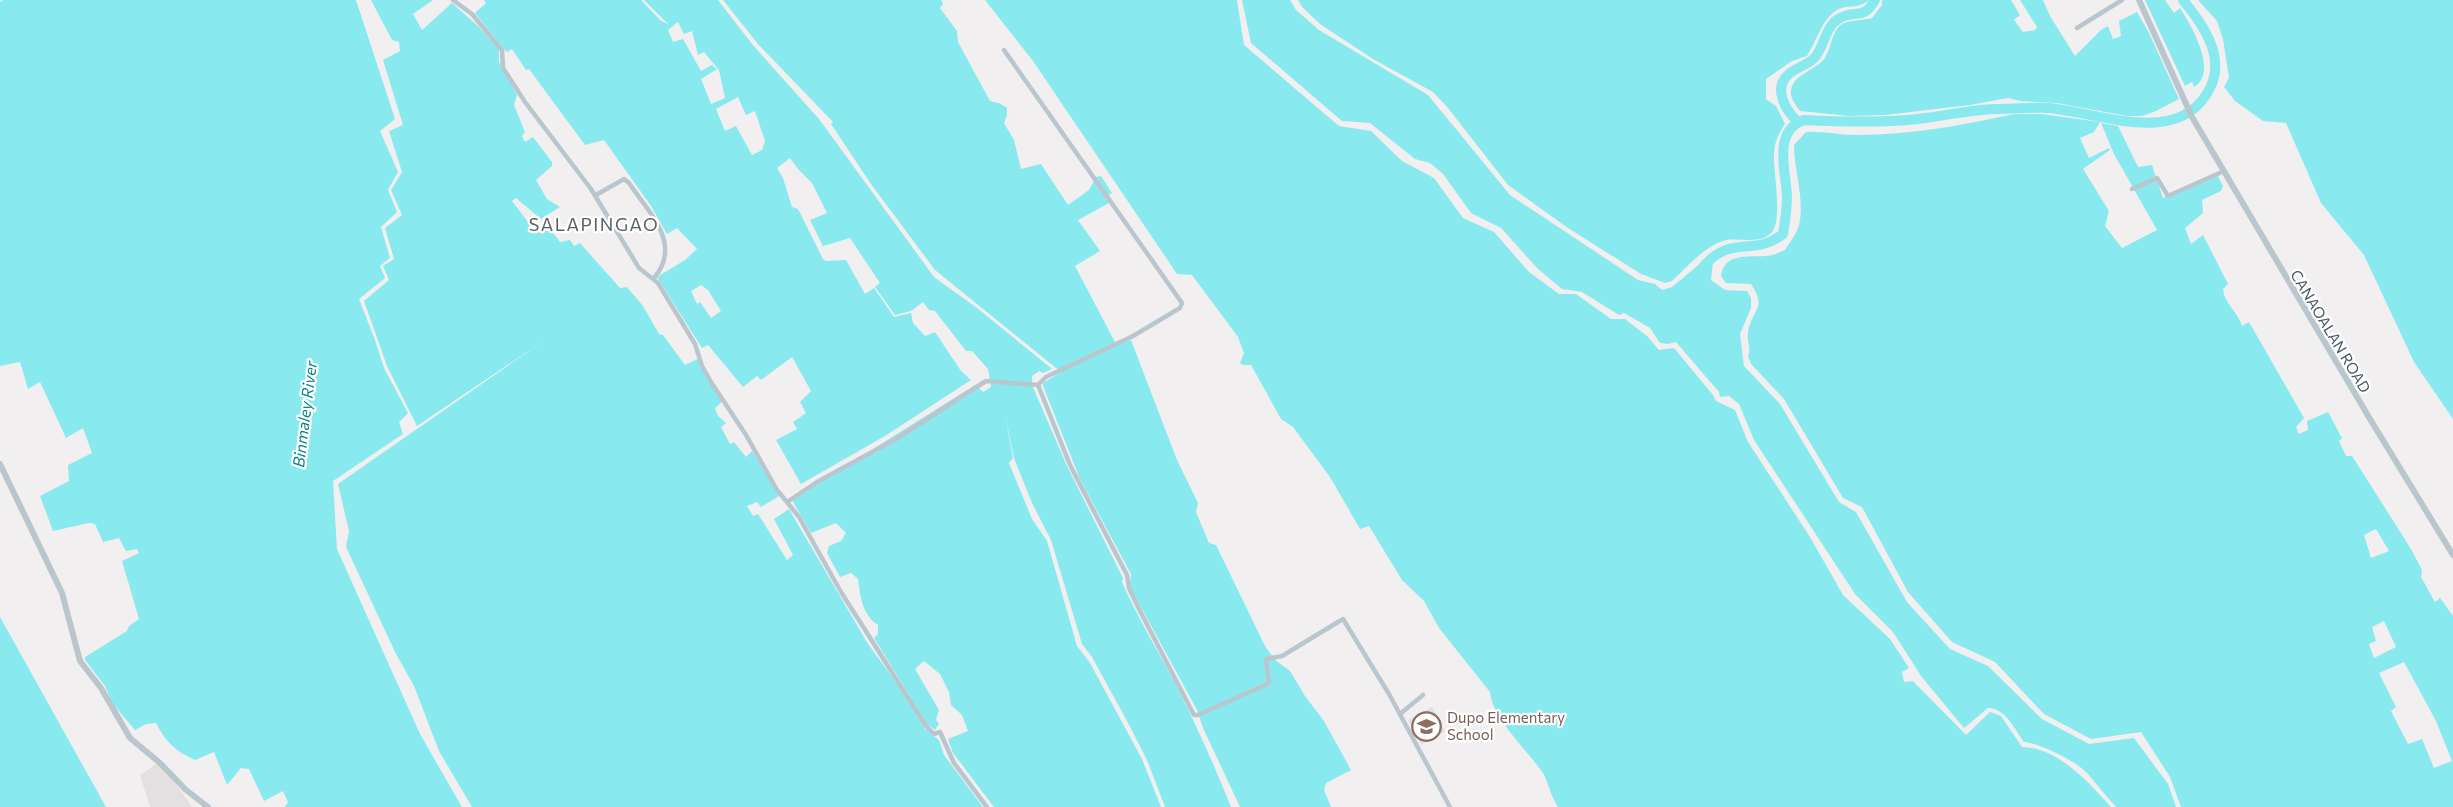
<svg xmlns="http://www.w3.org/2000/svg" width="2453" height="807" font-family="Commissioner,sans-serif">
	<style>
		.education { fill: #e3e0e2 }
		.water { fill: #88eaef; fill-rule: evenodd }
		.lines { fill: none; stroke-linecap: round; stroke-linejoin: round }
		.river { stroke: #88eaef; stroke-width: 10 }
		.minor { stroke: #bac6cd; stroke-width: 4.5 }
		.tertiary { stroke: #bac6cd; stroke-width: 6 }
		.labels { text-anchor: middle; dominant-baseline: central; stroke-width: 4.5; stroke-linejoin: round; paint-order: stroke }
		.street-label { font-size: 15px; fill: #47565d; stroke: #fff }
		.education-label { font-size: 15px; fill: #785e54; stroke: #fff; text-anchor: start }
		.water-label { font-size: 16px; font-style: italic; fill: #0a8288; stroke: #fff }
		.quarter-label { font-size: 18px; letter-spacing: 1.5px; fill: #5b6164; stroke: #fff }
	</style>
	<rect width="100%" height="100%" fill="#f2eff0"/>
	<!-- education -->
	<path class="education" d="M1432,707L1445,732L1421,745L1408,720Z
		M159,762L174,781L192,807H150L140,775Z"/>
	<!-- water -->
	<path class="water" d="M3,0H356L395,119L380,131L398,172L388,190L397,212L381,227L390,258L380,266L385,278L359,299L375,340L384,368L408,413L399,422L403,434L333,481L337,549L420,734L462,807H285L288,802L283,791L264,801L249,769L241,768L227,785L214,752L195,760C175,751 166,742 156,723L146,724L135,730L113,704L105,686L85,660V657L127,631L129,626L139,619L122,561L139,553L137,549L126,551L119,538L103,542L95,524L89,523L53,531L40,496L69,481L68,465L92,453L83,428L66,438L40,382L28,389L20,362L0,366V2Z
		M371,0H433L413,14L422,30L452,3L479,27L499,49V62L517,95L514,105L525,132L522,136L525,142L533,137L552,162V166L536,180L547,199L560,207L541,219L516,198L512,201L531,226L549,227L560,242L570,240L574,246L580,243L620,288L627,287L643,306L659,334L663,335L685,365L697,359L723,401L715,408L718,416L726,423L721,427L730,444L734,442L746,457L752,451L779,496L761,507L757,502L747,506L753,516L758,514L787,560L793,555L774,519L789,509L868,644L901,689L925,729L939,740L944,755L983,807H472L439,751L414,686L396,654L346,547L349,531L338,484L549,337L417,426L387,366L364,301L389,280L383,266L394,259L385,228L402,215L391,190L402,172L389,131L403,125L383,60L400,51L399,42L392,40Z
		M484,0H641L660,20L669,25L644,0H718L752,44L819,119L934,277L977,308L1052,369L1043,373L1039,371L1032,376V385L1067,466L1123,578L1122,582C1133,607 1145,629 1158,652C1186,701 1210,755 1231,807H1165L1147,760L1127,721L1092,657L1082,644L1051,540L1032,503L1014,458L1005,414L1013,458L1009,463L1032,519L1047,541L1077,646L1090,663L1142,759L1161,807H994L953,753L948,739L968,731L962,715L951,705L949,692L940,674L924,661L915,669L939,710L936,720L939,724L935,730L927,724L874,638L878,634V625C862,615 860,595 858,579L851,573L840,577L827,553L829,546L841,541L846,533L836,523L811,533L792,500L975,385L983,392L991,387L988,369L972,351H966L935,311L929,310L923,302L911,311L895,315L875,287L880,283L850,238L823,246L810,220L827,213L812,183L798,169L790,158L777,168L783,178L792,207L798,209L823,259L826,261L846,260L865,294L874,288L894,317L911,313L913,323L925,336L935,332L961,371L971,380L885,436L801,484L776,440L797,429L793,422L806,413L800,402L811,391L792,357L761,380L757,376L743,387L708,345L702,348L657,277L685,260L697,249L677,228L667,234L651,206L604,140L585,145L529,69L526,70L512,49L507,52L504,49L475,13L486,3ZM678,22L684,34L692,31L698,55L704,52L719,70L725,98L711,104L701,79L717,69L712,65L701,71L683,39L673,42L668,30ZM738,97L746,115L755,111L765,141L762,150L752,155L736,126L725,131L716,109ZM701,285L708,290L721,311L711,318L700,302L697,304L691,291Z
		M723,0H941L943,4L940,8L957,31L958,42L990,101L999,103L1007,108V115L1004,123L1014,140L1021,169L1041,164L1068,205L1089,190L1096,177L1101,176L1112,193L1105,197L1109,203L1078,220L1100,251L1075,266L1116,344L1131,340L1177,460L1198,503L1196,512L1209,543L1216,545L1265,646L1275,660L1290,671L1305,696L1324,721L1351,770L1326,783L1324,790L1331,807H1240L1203,728L1197,710L1130,587L1131,574L1080,479L1043,386V383L1061,372L935,270L871,184L831,124L833,122L758,44Z
		M985,0H1237L1244,45L1339,126L1371,131L1402,161L1434,178L1463,218L1494,232L1529,272L1559,294H1576L1611,319H1625L1647,336L1659,350L1674,348L1713,395L1716,401L1735,410L1748,442L1810,537L1843,595L1890,639L1909,668L1902,672L1904,682L1913,681L1966,735L1988,714L1990,712L2001,716L2022,747C2059,748 2088,782 2111,807H1558C1551,797 1549,784 1543,773C1528,751 1492,718 1490,692L1439,628L1424,601L1402,580L1369,526L1360,529L1330,477L1293,427L1281,419L1251,365H1243L1240,363L1244,353L1238,337L1192,275L1177,274L1033,61Z
		M1242,0H1290L1296,10L1319,30L1428,95L1510,195L1638,280L1655,284L1662,290L1672,287L1714,252L1711,280L1725,290L1747,291L1751,298V308L1740,334L1744,366L1780,404L1839,502L1856,512L1907,602L1950,649L1988,666L2042,719L2089,744L2134,738L2168,784L2176,807H2116C2106,796 2097,785 2088,774C2078,762 2040,743 2024,742C2015,730 2006,708 1988,708L1964,728L1921,676L1893,632L1855,594L1754,440L1739,404L1729,396L1720,397L1719,392L1676,342L1668,344L1660,343L1650,328L1624,313L1619,315L1582,292L1562,289L1538,269L1501,228L1471,213L1443,174L1430,163L1415,159L1370,123L1342,121L1251,43Z
		M1298,0H1869C1857,10 1847,4 1837,10C1822,19 1816,42 1807,56L1792,61L1766,79V99L1776,106L1785,124C1779,133 1774,143 1774,154C1773,171 1783,218 1772,232C1760,246 1738,236 1723,241C1704,247 1686,268 1672,281L1665,283L1641,274L1568,228L1508,185L1448,108L1433,92L1373,59L1320,24L1302,7Z
		M1882,0H2011L2020,15L2014,20L2023,32L2035,30L2037,27L2020,0H2043L2050,16L2075,56L2101,30L2108,26L2113,39L2121,36L2119,21L2137,12L2149,33L2179,99L2156,111L2142,116H2127L2057,103L2020,101L2008,98L1970,105L1885,115L1849,116L1800,111C1795,104 1788,96 1792,86C1798,73 1815,70 1824,59C1832,49 1831,29 1844,23C1852,20 1864,20 1872,18L1882,5Z
		M2145,0H2165L2174,13L2180,8C2191,25 2219,72 2194,87L2192,82L2185,86Z
		M2198,0H2453V419L2414,362L2364,255L2321,203L2286,123L2263,121L2235,101L2224,87L2229,78L2223,39L2217,21Z
		M2015,114H2041L2100,122L2094,132L2080,138L2089,158L2109,148L2110,150L2083,169L2109,211L2105,226L2122,248L2157,230L2114,154L2101,123L2118,126L2138,167L2152,165L2163,198L2218,176L2223,186L2221,191L2202,200L2203,213L2185,228L2191,244L2203,235L2228,284L2223,289C2224,303 2238,312 2242,326L2249,322L2304,418L2296,427L2299,434L2308,430L2307,421L2328,412L2342,438L2339,441L2346,456H2352L2411,549L2422,570L2421,577L2435,602L2440,598L2453,616V807H2181L2170,777L2141,732L2091,739L2044,714L1995,662L1952,642L1908,592L1862,507L1843,498L1784,399L1751,364L1748,356C1752,347 1746,342 1748,333C1751,310 1768,309 1751,284L1726,283L1721,276C1724,253 1747,257 1765,256C1772,256 1778,253 1785,250C1789,243 1797,234 1799,225C1805,200 1794,170 1794,145L1806,132C1823,131 1839,135 1857,135C1911,135 1962,125 2015,114ZM2376,529L2389,551L2371,558L2364,535ZM2384,621L2396,647L2374,658L2369,644L2376,641L2372,627ZM2404,662L2436,721L2452,761L2434,768L2422,739L2408,744L2391,711L2396,707L2379,673Z
		M0,617L106,807H0Z"/>
	<g class="lines">
		<!-- river -->
		<path class="river" d="M1798,122C1786,111 1772,88 1789,74C1797,67 1809,65 1816,56C1825,44 1826,25 1840,18C1856,9 1863,21 1875,0
			M1703,267C1732,233 1752,258 1783,234C1785,222 1787,209 1787,196C1786,172 1772,131 1804,120C1842,122 1880,123 1918,119C1945,116 1972,109 1999,109C2016,109 2033,107 2049,108C2101,113 2182,149 2211,86C2225,55 2202,23 2183,0"/>
		<!-- minor -->
		<path class="minor" d="M453,0L472,14L502,50L503,68L525,102L591,189L639,268L658,283L695,344L702,366L711,382L746,435L777,490L787,502
			M2077,28L2122,0
			M1004,50L1182,303L1180,308L1133,336L1046,377L1038,385
			M2132,189L2157,178L2168,196L2224,171
			M596,195L624,179L629,183C649,213 683,244 654,278
			M1038,385L1070,465L1127,575L1129,588L1140,611L1194,715H1198L1265,685L1269,683L1266,659L1282,656L1343,619L1389,694L1450,807
			M1400,714L1423,695
			M987,807L954,763L940,732L934,734L926,726L841,592L799,517L787,502L817,482L896,439L986,381L1038,385"/>
		<!-- tertiary -->
		<path class="tertiary" d="M2139,0L2192,117L2370,419L2453,555
			M0,464L62,593L80,661L101,688L130,738L160,763L186,790L208,807"/>
	</g>
	<!-- icons -->
	<defs>
		<symbol id="school-ring" viewBox="-11 -11 22 22"><circle r="9.5" fill="#fff" stroke="#8d6e63" stroke-width="1.5"/><path d="M0-5L7-2L0 1L-7-2ZM-4 1L0 2.5L4 1V4Q0 6-4 4Z" fill="#8d6e63"/></symbol>
	</defs>
	<g fill-rule="evenodd">
		<use href="#school-ring" x="1410" y="710" width="33" height="33"/>
	</g>
	<g class="labels">
		<!-- street labels -->
		<g class="street-label">
			<text transform="translate(2331 331) rotate(59)">CANAOALAN ROAD</text>
		</g>
		<!-- education labels -->
		<g class="education-label">
			<text x="1447" y="717">Dupo Elementary<tspan x="1447" dy="17">School</tspan></text>
		</g>
		<!-- water labels -->
		<g class="water-label">
			<text transform="translate(304 414) rotate(-83)">Binmaley River</text>
		</g>
		<!-- quarter labels -->
		<g class="quarter-label">
			<text x="594" y="224">SALAPINGAO</text>
		</g>
	</g>
</svg>
